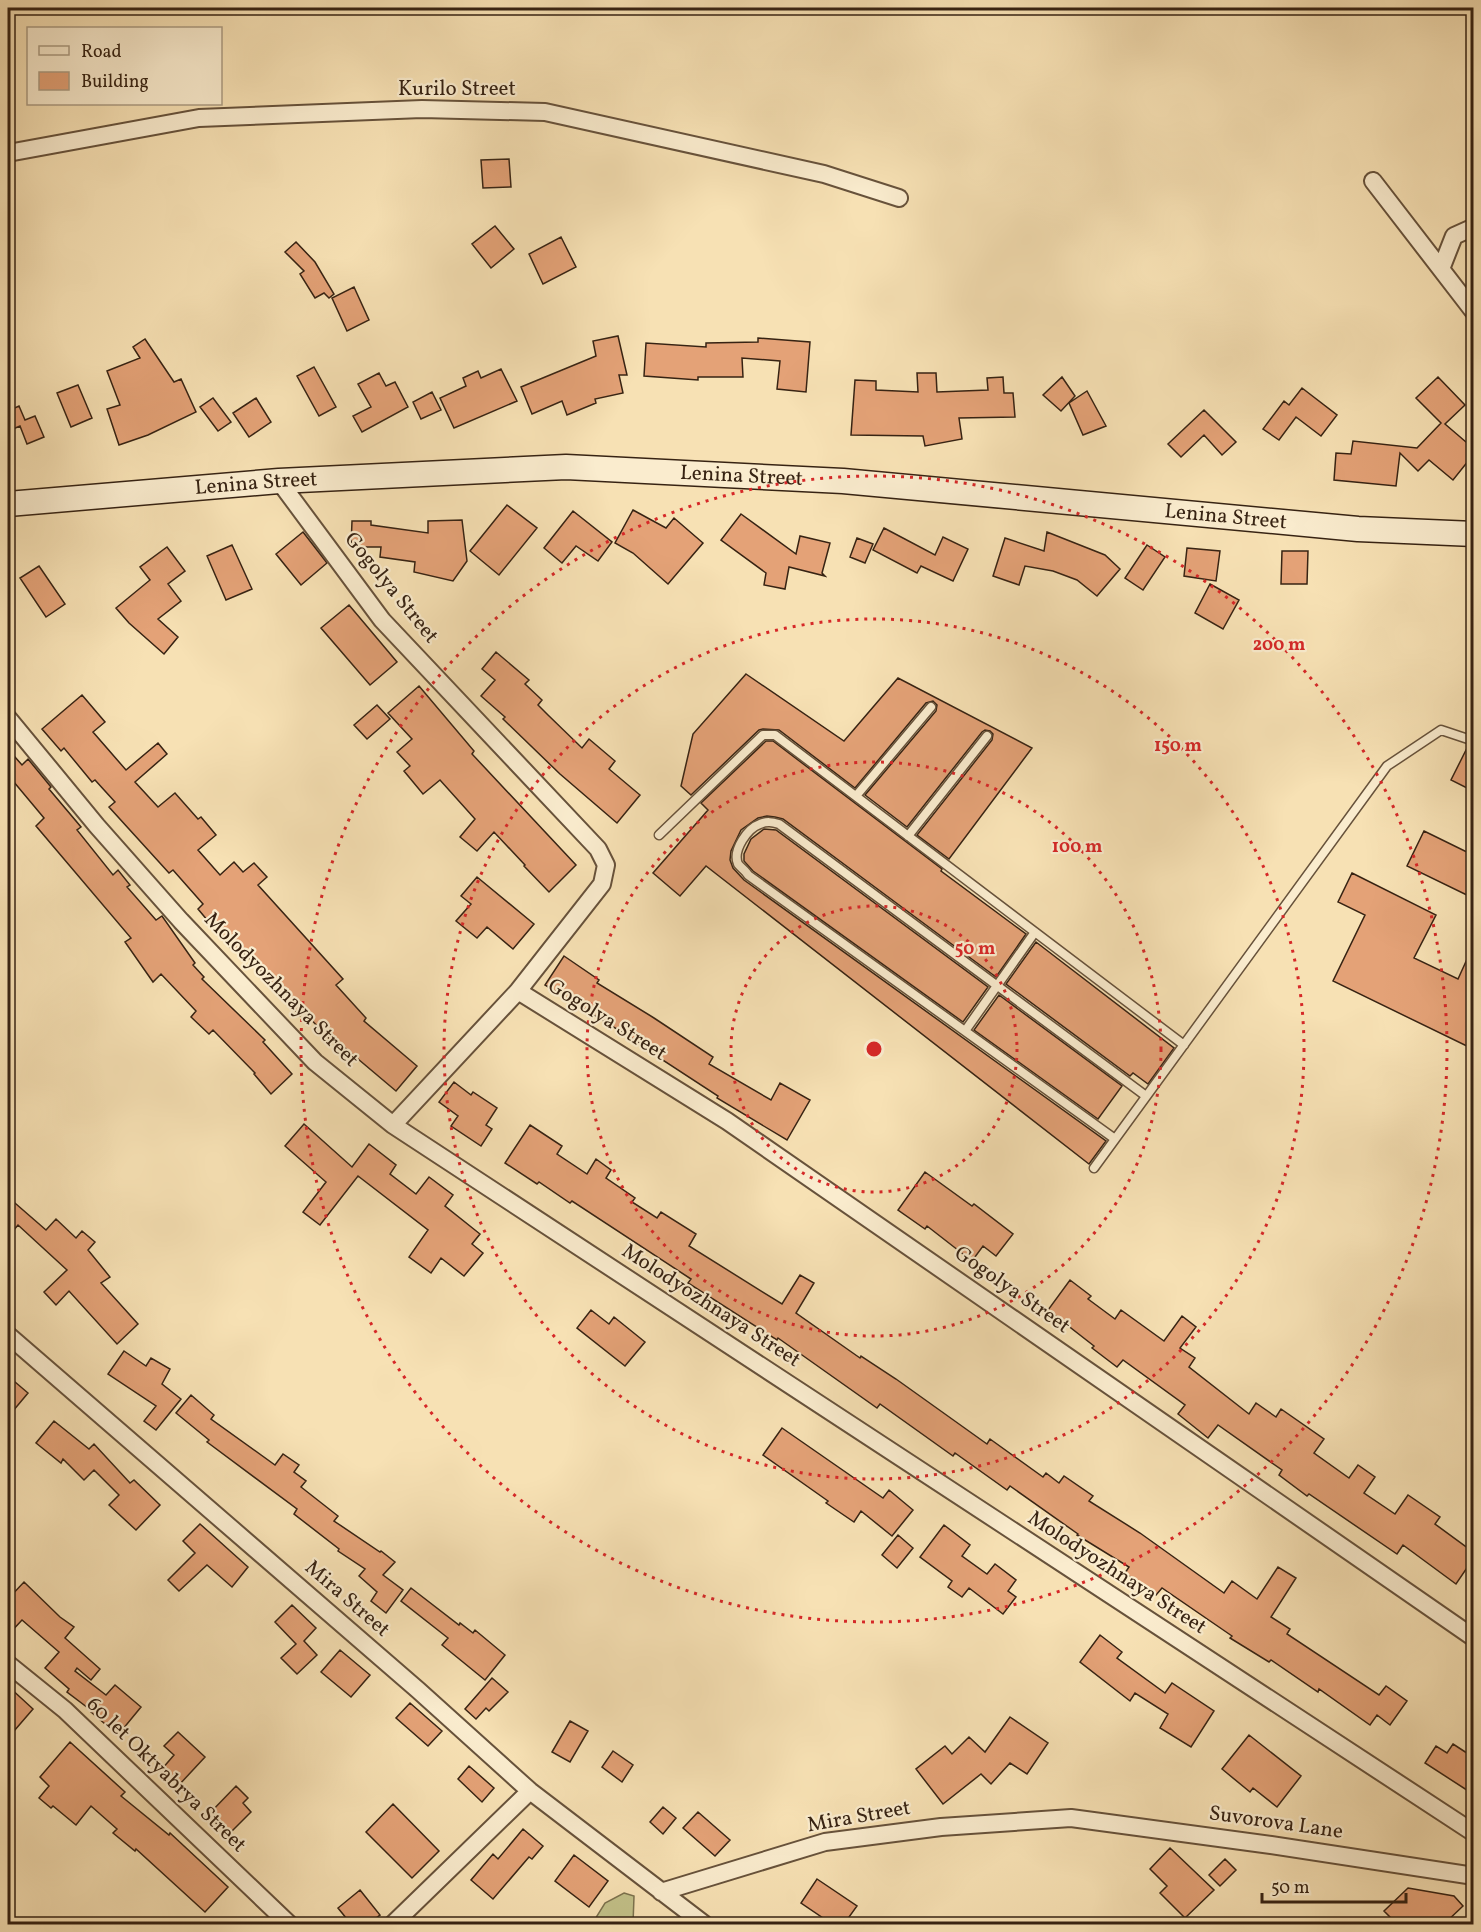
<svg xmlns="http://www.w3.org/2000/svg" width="1481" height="1932" font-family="Vollkorn,serif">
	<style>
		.green { fill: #c2c189; stroke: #7c724e; stroke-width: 1.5 }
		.building { fill: #e4a277; stroke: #372313; stroke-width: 1.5 }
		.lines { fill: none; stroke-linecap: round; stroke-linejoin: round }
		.lane-casing { stroke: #67523b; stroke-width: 11 }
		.street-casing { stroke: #67523b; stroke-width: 20 }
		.secondary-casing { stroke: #372313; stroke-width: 27 }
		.lane { stroke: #faecce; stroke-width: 8 }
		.street { stroke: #faecce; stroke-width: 16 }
		.secondary { stroke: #faecce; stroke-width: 24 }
		.ring { fill: none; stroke: #d62828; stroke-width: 3; stroke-dasharray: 3 6 }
		.labels { text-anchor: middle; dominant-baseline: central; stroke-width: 4.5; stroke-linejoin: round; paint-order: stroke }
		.street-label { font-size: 21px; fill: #372313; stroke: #faecce }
		.centre { fill: #d62828; stroke: #faecce; stroke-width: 3 }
		.ring-label { font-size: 18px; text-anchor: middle; font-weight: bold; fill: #d62828; stroke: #faecce; stroke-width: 4.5; stroke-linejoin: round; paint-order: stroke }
	</style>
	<rect width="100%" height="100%" fill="#f7e1b4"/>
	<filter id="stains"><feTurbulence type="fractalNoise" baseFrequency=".00333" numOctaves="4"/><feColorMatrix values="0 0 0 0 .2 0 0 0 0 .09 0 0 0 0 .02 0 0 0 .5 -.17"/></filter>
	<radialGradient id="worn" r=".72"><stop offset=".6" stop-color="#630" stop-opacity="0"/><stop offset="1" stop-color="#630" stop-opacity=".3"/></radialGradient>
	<!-- green -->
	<path class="green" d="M624,1893L634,1896L633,1924H592L605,1903Z"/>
	<!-- building -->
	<path class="building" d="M509,159L511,187L483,188L481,160Z
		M495,226L514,249L491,268L472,244Z
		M561,237L576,267L543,284L529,254Z
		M296,242L315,262L334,294L329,298L324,293L315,298L300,274L304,271L285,252Z
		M354,287L369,320L347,331L332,298Z
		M618,336L627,375H619L623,393L595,399L596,403L567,415L562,401L532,414L521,387L596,356L593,341Z
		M758,338L810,342L806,392L777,389L780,361L742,358L743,377H698V380L644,376L646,343L706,347V343L758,342Z
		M145,339L174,382L181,379L196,412L148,435L119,445L107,409L120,405L107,371L140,358L133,347Z
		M314,367L336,407L319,416L297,376Z
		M501,369L517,401L454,428L440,398L466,386L463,378L478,371L481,378Z
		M379,373L386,386L395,382L408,407L362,432L353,416L371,407L358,384Z
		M917,373H936L937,392L988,390L987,378L1003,377L1004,393H1013L1015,417L959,418L962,439L925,446L923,436L851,435L855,380L876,381V390L918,392Z
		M1062,377L1075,396L1061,411L1043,395Z
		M1438,377L1465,405L1445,424L1473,448V455L1453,480L1429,460L1418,471L1400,453L1396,486L1334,480L1336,453L1351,454L1353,441L1417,448L1441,423L1416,398Z
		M78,385L92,418L71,427L57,393Z
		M1302,388L1337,415L1321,436L1296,417L1279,440L1263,429L1284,401L1289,405Z
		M1087,391L1106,426L1083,435L1069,403Z
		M432,392L441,410L421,419L413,402Z
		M213,398L231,422L218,431L200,407Z
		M256,398L271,422L249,437L233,413Z
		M19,406L25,420L35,416L44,437L27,444L20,426L8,431V411Z
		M1204,410L1236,442L1222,455L1204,435L1181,457L1168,444Z
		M507,505L537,528L499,575L470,551Z
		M633,510L666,528L674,518L703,543L668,584L633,553L615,543Z
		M573,511L612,542L598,561L576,546L562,563L544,548Z
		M741,514L796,554L800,536L830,543L822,573L825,576L789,567L785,589L764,585L766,573L721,540Z
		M462,520L467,561L453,581L414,572L415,562L380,557L381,547H351L352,521H371V525L428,533V521Z
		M884,528L935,555L943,537L968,549L953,581L921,566L917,573L873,550Z
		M303,532L327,563L301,585L276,554Z
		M1047,532L1105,555L1120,569L1097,596L1077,580L1053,571L1025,566L1019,585L993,576L1005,538L1044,551Z
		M857,538L873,544L865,563L850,557Z
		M232,545L252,589L226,600L207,556Z
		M1147,545L1165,557L1143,590L1125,578Z
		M167,547L185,571L168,584L181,601L158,619L178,637L164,654L129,623L116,608L150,580L140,567Z
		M1187,548L1220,551L1216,581L1184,576Z
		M1282,551H1308L1307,584H1281Z
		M39,566L65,604L46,617L20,578Z
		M1210,584L1239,600L1223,629L1195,613Z
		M349,605L397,662L370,685L321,628Z
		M496,652L529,680L525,684L542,700L538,705L548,715L582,748L589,739L615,761L609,769L640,795L617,823L560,774L503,719L505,717L481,696L495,680L482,669Z
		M746,674L844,741L898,678L1032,748L949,859L917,835L992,740L993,734L990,731L985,730L982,732L907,827L865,795L936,711L937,705L933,701L926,703L855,788L779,730L763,729L759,730L691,795L681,786L693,734Z
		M419,686L474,751L472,754L576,865L549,892L524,866L525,865L494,832L477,851L460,837L475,819L440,780L423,794L404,771L410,766L397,752L412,739L388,713Z
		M82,695L105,722L93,732L126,770L158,743L167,754L135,782L158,807L175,793L198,819L201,817L216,835L198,850L220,875L234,862L243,872L254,863L267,877L258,885L343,979L336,985L366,1018L364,1021L417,1066L396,1091L339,1043L336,1046L304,1012L300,1016L267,977L238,947L233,951L198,909L203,904L173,870L169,873L109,807L115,802L95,780L92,782L64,748L61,751L42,729Z
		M377,705L390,719L367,739L354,725Z
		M766,741H773L942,869L941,871L1026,934L996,977L783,819L775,817L767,816L758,818L741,830L731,851L730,860L733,868L744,880L1106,1141L1089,1164L706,866L680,896L653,873L708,810L701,803Z
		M1468,746L1473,747V791L1451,780Z
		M8,749L22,765L28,759L51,787L49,789L81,827L77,830L113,875L118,870L130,885L127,887L156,920L162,916L195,963L193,965L204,977L202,979L265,1040L263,1042L292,1074L271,1094L254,1074L255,1073L213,1030L209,1034L191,1017L196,1011L161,974L153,982L125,942L131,938L36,826L44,818L8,775Z
		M764,829L776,830L988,987L963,1022L753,871L744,861V854L751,839Z
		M1424,831L1473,855V898L1407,866Z
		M1352,873L1436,915L1414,958L1458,979L1473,946V1049L1333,981L1365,915L1338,902Z
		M477,877L534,924L513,949L487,927L477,938L456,921L471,904L461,896Z
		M1036,942L1174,1048L1148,1084L1133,1073L1130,1076L1006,984Z
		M564,956L599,980L597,983L654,1018L713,1057L709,1064L771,1100L780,1083L810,1100L787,1140L717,1098L718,1096L655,1055L656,1053L545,985Z
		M999,995L1122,1086L1098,1119L974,1030Z
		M454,1082L471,1095L473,1092L497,1108L486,1125L492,1129L481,1146L451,1126L458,1116L439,1102Z
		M304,1124L352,1167L369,1144L396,1165L390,1174L416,1194L429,1177L453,1195L445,1206L480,1234L472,1244L483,1253L464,1276L441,1258L431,1273L409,1257L428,1230L358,1176L320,1225L303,1212L326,1182L285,1146Z
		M530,1125L562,1146L557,1154L587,1174L596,1159L611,1170L606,1178L635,1198L632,1202L657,1218L661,1212L696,1234L689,1246L782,1304L800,1275L814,1283L796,1313L860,1358L861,1356L896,1379L987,1444L990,1439L1043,1477L1046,1473L1059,1483L1064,1476L1093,1496L1089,1501L1140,1533L1224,1593L1232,1581L1257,1599L1278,1567L1296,1578L1271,1617L1290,1629L1287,1634L1379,1695L1386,1686L1407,1701L1390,1725L1377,1715L1370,1725L1319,1689L1318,1692L1271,1660L1269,1662L1230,1638L1232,1636L1162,1588L1156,1595L1125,1573L1129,1567L1077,1535L1078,1534L1010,1486L1007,1490L955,1453L953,1456L880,1404L877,1408L778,1338L777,1340L688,1283L691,1279L572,1201L570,1203L539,1182L537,1184L505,1163Z
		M925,1172L972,1206L974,1204L1013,1234L996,1256L983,1246L972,1261L927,1226L925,1229L898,1210Z
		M8,1197L46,1230L56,1219L76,1238L82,1231L95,1242L88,1250L110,1277L101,1283L138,1324L117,1344L69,1291L56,1305L44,1292L67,1270L18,1225L8,1237Z
		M1070,1280L1091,1296L1088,1299L1115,1319L1121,1310L1164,1341L1182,1316L1196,1327L1180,1348L1195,1358L1189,1367L1249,1414L1256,1403L1276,1417L1281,1409L1324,1439L1314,1453L1349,1478L1358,1465L1375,1477L1364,1493L1395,1514L1408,1495L1440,1517L1435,1524L1473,1552V1559L1456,1584L1403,1545L1397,1554L1309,1494L1307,1496L1279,1475L1282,1470L1218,1425L1208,1438L1178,1414L1185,1405L1123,1360L1117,1367L1092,1348L1094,1346L1048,1310Z
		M591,1310L609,1324L614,1317L645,1342L625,1366L577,1328Z
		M124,1351L146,1366L151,1358L170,1369L162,1384L181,1399L156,1430L144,1421L156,1406L108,1374Z
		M8,1376L28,1393L8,1417Z
		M191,1395L214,1415L211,1419L275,1465L283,1454L299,1465L294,1472L306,1481L301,1487L338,1516L334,1521L380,1552L381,1551L395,1562L383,1575L403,1590L386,1613L371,1601L377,1592L359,1576L365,1569L338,1551L339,1549L294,1514L297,1509L207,1442L209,1440L176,1413Z
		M54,1421L89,1449L94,1444L130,1483L134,1480L160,1505L136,1530L109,1505L119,1495L94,1470L84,1480L63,1459L61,1463L36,1443Z
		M782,1428L883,1498L889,1490L913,1510L892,1536L861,1511L854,1522L826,1503L828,1501L763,1455Z
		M200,1524L248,1567L232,1587L207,1565L179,1591L168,1580L195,1553L183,1541Z
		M944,1525L970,1545L962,1556L987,1574L995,1564L1016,1580L1008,1591L1016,1597L1003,1614L969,1588L962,1597L948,1587L952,1581L920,1557Z
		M898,1535L913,1548L897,1568L882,1555Z
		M24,1582L60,1617L74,1627L65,1638L100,1669L91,1680L77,1668L75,1671L106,1695L115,1685L141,1707L118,1735L91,1712L92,1711L67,1692L69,1689L45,1668L59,1652L22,1620L8,1635V1599Z
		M411,1588L459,1625L460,1623L473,1633L475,1630L505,1655L485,1680L442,1645L448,1638L401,1601Z
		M292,1605L316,1628L304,1641L317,1655L297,1674L281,1658L296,1644L275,1622Z
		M1100,1635L1122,1652L1117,1658L1165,1693L1172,1683L1214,1711L1191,1747L1160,1728L1168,1714L1135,1693L1130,1701L1080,1662Z
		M340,1650L370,1675L351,1697L321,1672Z
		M492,1678L508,1692L489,1711L486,1708L476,1719L465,1709Z
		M8,1686L33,1709L8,1738Z
		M410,1703L442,1731L428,1746L396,1718Z
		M1010,1717L1048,1743L1027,1774L1010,1763L991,1784L981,1774L943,1804L916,1769L945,1746L952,1754L969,1737L985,1752Z
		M570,1721L588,1731L570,1762L552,1752Z
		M178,1732L205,1757L179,1785L162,1769L174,1755L164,1746Z
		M1249,1735L1301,1776L1277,1807L1253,1788L1250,1792L1222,1769Z
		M70,1742L125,1792L121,1796L169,1835L170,1833L228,1887L205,1912L136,1849L135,1851L113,1833L117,1829L91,1806L76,1825L53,1806L51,1808L39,1798L49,1786L40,1777Z
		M1453,1744L1473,1757V1794L1425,1763L1436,1746L1447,1753Z
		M613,1751L633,1765L622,1782L602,1767Z
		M469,1766L494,1788L482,1802L458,1779Z
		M236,1786L248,1798L243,1803L251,1812L228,1835L208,1815Z
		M393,1804L439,1851L412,1878L366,1832Z
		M663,1807L676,1818L663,1834L650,1822Z
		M698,1812L730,1840L715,1856L683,1828Z
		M523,1829L543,1846L532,1859L529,1857L493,1899L471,1880L493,1854L498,1859Z
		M1170,1848L1214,1890L1185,1918L1160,1893L1167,1886L1150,1869Z
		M574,1855L608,1881L589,1907L555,1881Z
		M1225,1859L1236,1870L1220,1886L1209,1875Z
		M817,1879L857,1906L844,1924H832L801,1903Z
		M1408,1888L1454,1896L1463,1906L1444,1924H1397L1384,1911Z
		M360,1890L380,1915L368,1924H351L338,1908Z"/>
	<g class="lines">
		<defs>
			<path id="lane" d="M856,796L931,707
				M659,835L763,735H775L1184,1045
				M908,836L987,736
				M965,1031L1035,932
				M1115,1139L748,875C746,871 740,867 738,864C732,850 748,828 760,824C767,821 772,822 779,824L1146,1096
				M1094,1168L1387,766L1441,730L1474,741"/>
			<path id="street" d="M8,153L199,118L422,109L545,112L824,174L899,198
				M1373,181L1474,312
				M1441,269L1454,236L1474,227
				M279,481L382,620L598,849L606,865L602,884L518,991L393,1125
				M8,718L97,826L181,921L315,1062L393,1125L1474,1833
				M518,991L727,1121L1474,1638
				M8,1335L418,1690L530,1791L704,1924
				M8,1664L65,1710L289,1924
				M661,1892L825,1842L941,1827L1071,1818L1271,1845L1474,1876
				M393,1924L530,1791"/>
			<g id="secondary">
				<path id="s1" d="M8,504L279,481L566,467L843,481L1358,529L1474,534"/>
			</g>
		</defs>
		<!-- lane casing -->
		<use href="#lane" class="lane-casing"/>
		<!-- street casing -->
		<use href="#street" class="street-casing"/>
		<!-- secondary casing -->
		<use href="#secondary" class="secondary-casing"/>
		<!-- lane -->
		<use href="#lane" class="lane"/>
		<!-- street -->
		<use href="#street" class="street"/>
		<!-- secondary -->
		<use href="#secondary" class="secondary"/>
	</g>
	<!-- distance rings -->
	<g class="ring">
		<circle cx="874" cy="1049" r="143"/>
		<circle cx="874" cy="1049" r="287"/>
		<circle cx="874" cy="1049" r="430"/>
		<circle cx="874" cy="1049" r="573"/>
	</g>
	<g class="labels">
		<!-- street labels -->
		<g class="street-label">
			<text x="457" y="89">Kurilo Street</text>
			<text stroke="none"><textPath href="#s1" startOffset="735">Lenina Street</textPath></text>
			<text stroke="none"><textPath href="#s1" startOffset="249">Lenina Street</textPath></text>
			<text stroke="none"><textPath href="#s1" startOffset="1221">Lenina Street</textPath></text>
			<text transform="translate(391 588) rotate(51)">Gogolya Street</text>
			<text transform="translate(281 990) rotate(45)">Molodyozhnaya Street</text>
			<text transform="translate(607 1020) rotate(32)">Gogolya Street</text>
			<text transform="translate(1012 1290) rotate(35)">Gogolya Street</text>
			<text transform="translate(711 1306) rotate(33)">Molodyozhnaya Street</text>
			<text transform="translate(1117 1573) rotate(33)">Molodyozhnaya Street</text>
			<text transform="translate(347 1599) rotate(41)">Mira Street</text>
			<text transform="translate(166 1775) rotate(44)">60 let Oktyabrya Street</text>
			<text transform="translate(859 1817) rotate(-10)">Mira Street</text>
			<text transform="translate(1276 1823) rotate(8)">Suvorova Lane</text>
		</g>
	</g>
	<circle cx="874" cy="1049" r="9" class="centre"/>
	<g class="ring-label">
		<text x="1279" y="650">200 m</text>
		<text x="1178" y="751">150 m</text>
		<text x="1077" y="852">100 m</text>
		<text x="975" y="954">50 m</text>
	</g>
	<!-- margin -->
	<rect width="1481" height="1932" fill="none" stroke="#f7e1b4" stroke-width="30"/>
	<rect x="9" y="9" width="1463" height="1914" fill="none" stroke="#372313" stroke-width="3"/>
	<rect x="15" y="15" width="1451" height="1902" fill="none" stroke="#372313" stroke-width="1.5"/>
	<!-- legend -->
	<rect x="27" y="27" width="195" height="78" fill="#faecce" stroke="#ac9c83" stroke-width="1.5"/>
	<rect x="39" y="46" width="30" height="9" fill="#faecce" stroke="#ac9c83" stroke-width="1.5"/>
	<text x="81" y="57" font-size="18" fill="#372313">Road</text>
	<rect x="39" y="72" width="30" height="18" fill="#e4a277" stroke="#ac9c83" stroke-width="1.5"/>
	<text x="81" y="87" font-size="18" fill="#372313">Building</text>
	<!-- scale -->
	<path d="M1262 1893v9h144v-9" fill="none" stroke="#372313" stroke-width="3"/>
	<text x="1271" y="1893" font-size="18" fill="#372313" stroke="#faecce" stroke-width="4.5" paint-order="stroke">50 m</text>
	<rect width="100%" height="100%" filter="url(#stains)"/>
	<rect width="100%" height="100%" fill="url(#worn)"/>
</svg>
